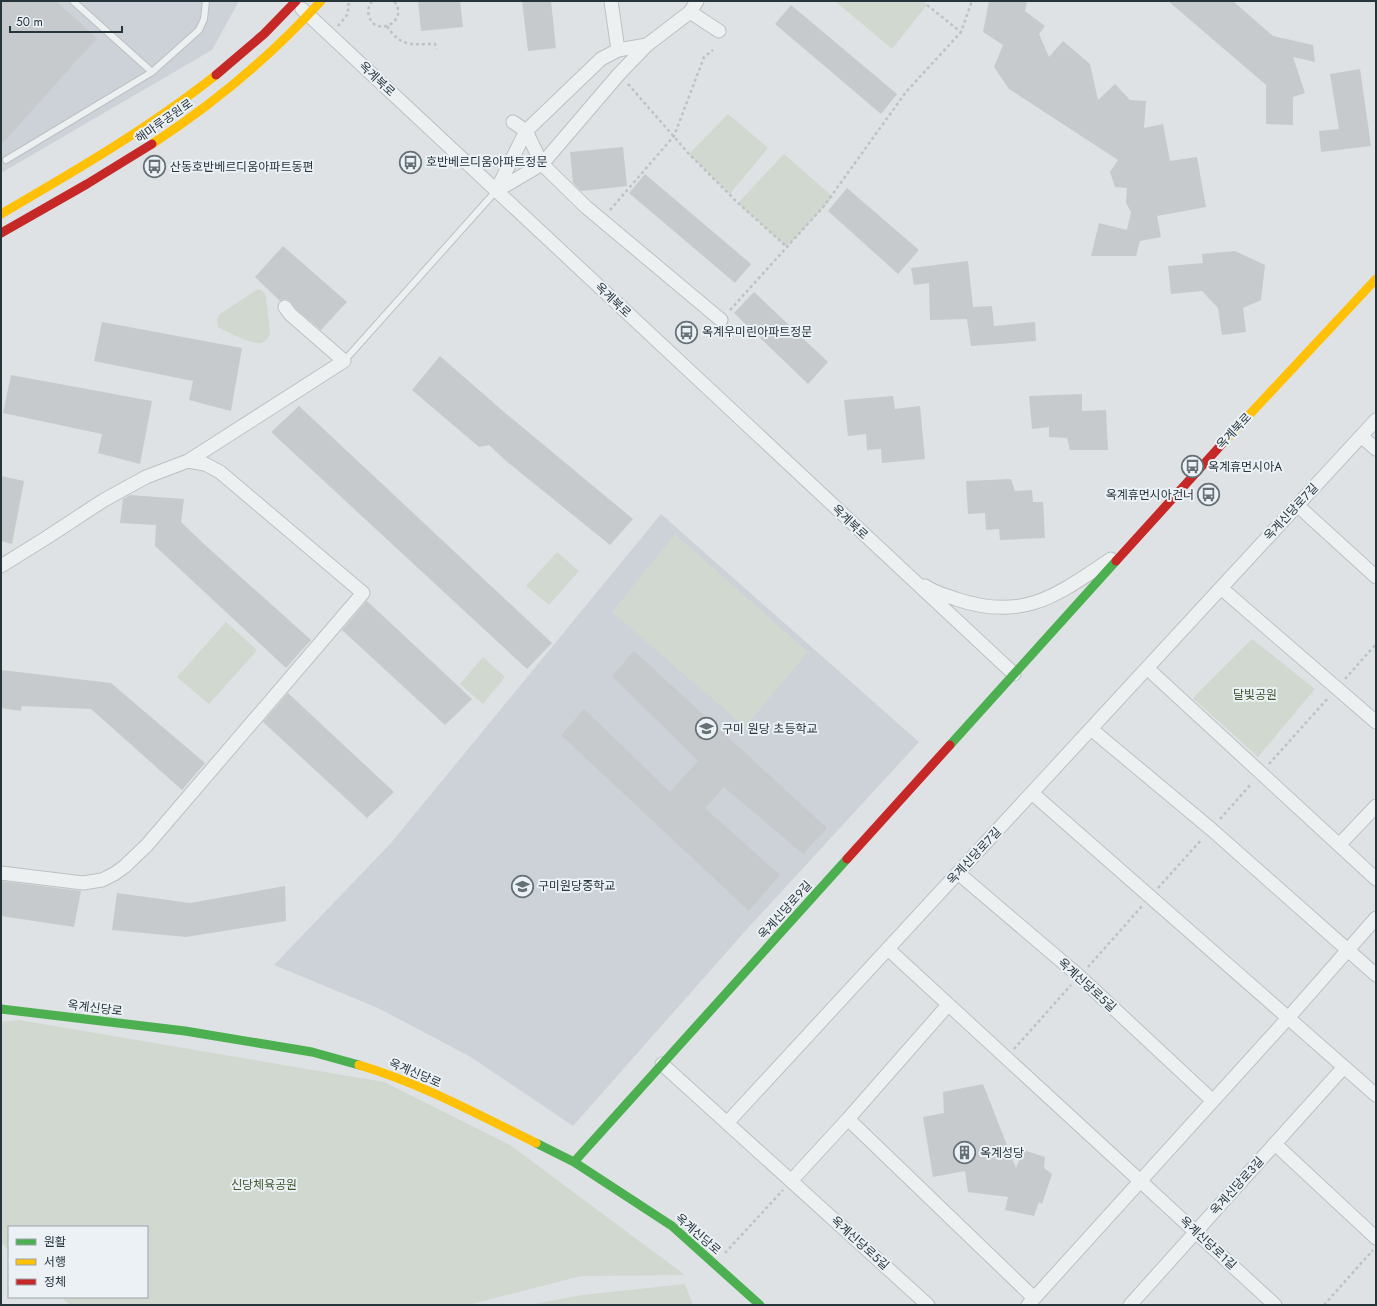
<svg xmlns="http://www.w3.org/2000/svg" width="1377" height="1306" font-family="Jost,'Noto Sans KR',sans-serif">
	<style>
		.built { fill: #ccd2d7 }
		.green { fill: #d1d8cf }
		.building { fill: #c6cacc }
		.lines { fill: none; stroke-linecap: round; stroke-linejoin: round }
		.lane-casing { stroke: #bdc0c2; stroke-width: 8 }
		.street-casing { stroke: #bdc0c2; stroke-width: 15 }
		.path { stroke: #bdc2c4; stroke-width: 2.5; stroke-dasharray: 3 3; stroke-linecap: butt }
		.lane { stroke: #edf0f1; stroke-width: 6 }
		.street { stroke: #edf0f1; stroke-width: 13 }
		.fast { stroke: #4caf50; stroke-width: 9 }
		.slow { stroke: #ffc107; stroke-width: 9 }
		.jam { stroke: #c62828; stroke-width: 9 }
		.labels { text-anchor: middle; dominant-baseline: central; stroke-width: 4; stroke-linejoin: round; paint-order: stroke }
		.street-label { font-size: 12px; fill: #26343c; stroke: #ebf1f4 }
		.poi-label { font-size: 12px; fill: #26343c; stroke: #ebf1f4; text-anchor: start }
		.park-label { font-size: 12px; fill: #445833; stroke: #ebf1f4 }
	</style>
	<rect width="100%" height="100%" fill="#dee2e4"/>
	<!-- built -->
	<path class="built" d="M1,1H239L212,50L1,173Z
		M661,514L919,742L747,929L573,1126L469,1056L378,1008L274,965L391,843Z"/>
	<!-- green -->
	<path class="green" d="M835,1H923L927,5L892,49Z
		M728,114L768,148L730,194L689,154Z
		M784,154L833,197L787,247L738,203Z
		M258,289L262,290L266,296L270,334C268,338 265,342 261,343C253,345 230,333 221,329L218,327L217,319L220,314Z
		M675,534L808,652L745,727L612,612Z
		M557,552L579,571L549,605L526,586Z
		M226,622L257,650L209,704L177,677Z
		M1252,639L1315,689L1258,757L1193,698Z
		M483,657L505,677L483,704L460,684Z
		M19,1020L384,1082L510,1145L685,1275L581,1276L468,1305H70L61,1297H147V1227H9V1250L1,1243V1022Z
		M685,1284L693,1305H529L582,1295Z"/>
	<!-- building -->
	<path class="building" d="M1,1H56L97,38L1,145Z
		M418,1H460L463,27L421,31Z
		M522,1H551L556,48L528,51Z
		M989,1H1027L1025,11L1045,26L1039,34L1049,57L1063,41L1090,64L1098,100L1115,84L1130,100L1146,101L1144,128L1163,124L1170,161L1197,157L1206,207L1157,216L1161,237L1140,241L1136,256H1091L1099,223L1127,230L1131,212L1126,203L1127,188L1115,187L1110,172L1118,160L1009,89L994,67L1003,45L983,32Z
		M1168,1H1233L1273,36L1313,45L1315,62L1293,57L1305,93L1293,97V125L1266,124V85Z
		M791,5L897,94L881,114L775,24Z
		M1360,69L1371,146L1321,152L1319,131L1339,129L1330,74Z
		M623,147L627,186L581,191L573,183L570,152Z
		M645,174L751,264L735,283L629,193Z
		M847,188L919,250L898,274L828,211Z
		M283,246L347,302L321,330L296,309L289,300L284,299L280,301L255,277Z
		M1235,251L1265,265L1261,300L1243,308L1246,332L1222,335L1218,308L1202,291L1171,294L1168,266L1203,263L1202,254Z
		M968,261L973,307L992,306L994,326L1035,322L1036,341L971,346L967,319L930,320L929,283L914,285L911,268Z
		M754,292L828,362L808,384L734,313Z
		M102,322L242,348L231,411L189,400L193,381L94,361Z
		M440,356L504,412L633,519L610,545L505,460L489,445L479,447L412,390Z
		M11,375L152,401L140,464L98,453L102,434L3,413Z
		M1082,394V411L1106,410L1108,450H1070L1067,438L1049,437V427L1032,429L1029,396Z
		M893,396L895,409L920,406L925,459L882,463L881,449L867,450L866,434L848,436L844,400Z
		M299,406L552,643L527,669L271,432Z
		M1,476L24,481L12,544L1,541Z
		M1011,479L1015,491L1032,490L1033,502H1043L1045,538L1000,540L999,529L986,530L985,513L968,514L966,481Z
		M130,495L184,499L181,522L204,544L311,640L286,668L155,546L156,525L120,523L123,499Z
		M367,601L472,699L445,725L342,630Z
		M634,651L827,828L803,854L724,787L705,808L780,875L749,911L561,735L584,709L670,792L698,761L612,676Z
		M1,670L111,683L205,763L182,790L91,709L22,706L21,711L1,708Z
		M288,693L394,792L367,818L263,722Z
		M1,881L81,891L74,927L1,916Z
		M285,886L286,921L186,937L112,930L117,893L190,903Z
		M983,1084L1016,1168L1023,1150L1045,1157L1044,1168L1052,1174L1042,1204L1039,1202L1034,1216L1005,1210L1008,1197L968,1192L965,1171L933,1177L923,1117L944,1113L943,1092Z"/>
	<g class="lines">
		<defs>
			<path id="lane" d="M73,1L152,72
				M6,160L152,72L199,30L204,19L206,1
				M344,361L496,191"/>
			<path id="street" d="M611,1L618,50
				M302,9L1014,674
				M690,12L719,31
				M647,45L619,74L542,164L496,191L526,131L601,59L618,50Z
				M647,45L690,12L697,1
				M513,122L526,131L542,164L586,207L721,320
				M1361,436L1376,449
				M1297,505L1376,577
				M1,566L46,538L104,500L146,477L188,461L344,361L290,314L285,307
				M925,586C935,593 945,595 956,599C1024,622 1057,595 1111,559
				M1221,588L1376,722
				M1147,668L1376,879
				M1091,729L1211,829L1376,975
				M1032,793L1376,1095
				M1339,845L1376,806
				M1,873L83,883L102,880L114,874L124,867L147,845L363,593L220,472L205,464L188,461
				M958,873L1079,976L1213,1101
				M888,949L1275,1305
				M662,1064L928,1305
				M848,1119L1034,1298
				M727,1123L1376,420
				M1275,1144L1376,1238
				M791,1181L848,1119L948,1005
				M1028,1305L1288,1018L1376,918
				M1130,1305L1344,1067"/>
		</defs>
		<!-- lane casing -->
		<use href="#lane" class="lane-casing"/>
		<!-- street casing -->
		<use href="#street" class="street-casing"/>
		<!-- path -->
		<path class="path" d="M372,1C369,6 367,10 369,16C375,38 410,22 394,1
			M927,5L961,32
			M338,26L348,14V5L352,1
			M387,26C401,48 412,44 435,44L437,49
			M628,84L689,154L738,203L787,247
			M610,210L674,136L704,57L713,50
			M730,310L824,206L906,92L961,32L972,1
			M1345,679L1376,644
			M1269,764L1328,698
			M1220,819L1252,783
			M1158,888L1202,839
			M1088,967L1142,906
			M1014,1049L1071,985
			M725,1253L783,1190
			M1324,1305L1373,1250"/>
		<!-- lane -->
		<use href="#lane" class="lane"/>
		<!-- street -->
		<use href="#street" class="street"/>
		<!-- fast -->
		<path class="fast" d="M950,745L1116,561
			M1,1009L185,1031L312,1052L359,1065
			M536,1143L574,1162L672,1226L760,1305
			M574,1162L847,859"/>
		<!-- slow -->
		<path class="slow" d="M152,144C215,103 271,56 321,1
			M1,214C75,171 149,128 216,75
			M1222,444L1376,279
			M359,1065C420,1083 479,1115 536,1143"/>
		<!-- jam -->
		<path class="jam" d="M216,75L264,34L296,1
			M1,233L87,184L152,144
			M1116,561L1222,444
			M847,859L950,745"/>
	</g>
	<!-- icons -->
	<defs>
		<symbol id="bus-ring" viewBox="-11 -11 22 22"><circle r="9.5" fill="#ebf1f4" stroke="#667177" stroke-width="1.5"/><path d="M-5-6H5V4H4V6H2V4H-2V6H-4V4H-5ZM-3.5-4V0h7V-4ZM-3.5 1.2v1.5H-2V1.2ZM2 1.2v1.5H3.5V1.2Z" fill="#667177"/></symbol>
		<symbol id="school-ring" viewBox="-11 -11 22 22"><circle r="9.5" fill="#ebf1f4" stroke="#667177" stroke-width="1.5"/><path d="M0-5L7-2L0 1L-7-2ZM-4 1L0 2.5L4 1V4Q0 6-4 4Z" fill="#667177"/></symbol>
		<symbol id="building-ring" viewBox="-11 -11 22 22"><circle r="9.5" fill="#ebf1f4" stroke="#667177" stroke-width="1.5"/><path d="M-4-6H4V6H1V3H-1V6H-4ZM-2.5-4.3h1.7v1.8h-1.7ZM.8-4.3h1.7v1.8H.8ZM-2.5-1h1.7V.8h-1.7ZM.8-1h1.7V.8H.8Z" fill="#667177"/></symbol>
	</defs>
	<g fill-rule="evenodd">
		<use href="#bus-ring" x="398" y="150" width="25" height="25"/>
		<use href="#bus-ring" x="142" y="154" width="25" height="25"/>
		<use href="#bus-ring" x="674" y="320" width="25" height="25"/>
		<use href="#bus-ring" x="1180" y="454" width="25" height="25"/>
		<use href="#bus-ring" x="1196" y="482" width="25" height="25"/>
		<use href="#school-ring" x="694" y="716" width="25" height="25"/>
		<use href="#school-ring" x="510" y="874" width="25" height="25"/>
		<use href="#building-ring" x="952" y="1140" width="25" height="25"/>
	</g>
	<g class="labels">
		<!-- street labels -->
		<g class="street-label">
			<text transform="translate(377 79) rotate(43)">옥계북로</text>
			<text transform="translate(164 121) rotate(-35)">해마루공원로</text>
			<text transform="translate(613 300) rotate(43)">옥계북로</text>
			<text transform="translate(1234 431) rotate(-47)">옥계북로</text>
			<text transform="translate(1291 512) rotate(-47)">옥계신당로7길</text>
			<text transform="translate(850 522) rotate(43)">옥계북로</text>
			<text transform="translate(974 856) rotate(-47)">옥계신당로7길</text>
			<text transform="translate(785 910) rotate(-48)">옥계신당로9길</text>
			<text transform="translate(1087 985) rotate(42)">옥계신당로5길</text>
			<text transform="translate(95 1008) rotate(7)">옥계신당로</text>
			<text transform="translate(415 1073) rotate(23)">옥계신당로</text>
			<text transform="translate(1237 1186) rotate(-48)">옥계신당로3길</text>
			<text transform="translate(698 1234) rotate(41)">옥계신당로</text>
			<text transform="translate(860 1243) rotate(42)">옥계신당로5길</text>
			<text transform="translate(1208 1243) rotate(43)">옥계신당로1길</text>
		</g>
		<!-- poi labels -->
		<g class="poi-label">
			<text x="426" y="162">호반베르디움아파트정문</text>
			<text x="170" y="167">산동호반베르디움아파트동편</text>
			<text x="702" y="332">옥계우미린아파트정문</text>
			<text x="1208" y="467">옥계휴먼시아A</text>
			<text x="1194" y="495" text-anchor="end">옥계휴먼시아건너</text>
			<text x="722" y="729">구미 원당 초등학교</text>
			<text x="538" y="886">구미원당중학교</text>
			<text x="980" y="1153">옥계성당</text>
		</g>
		<!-- park labels -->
		<g class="park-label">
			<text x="1255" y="695">달빛공원</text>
			<text x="264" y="1185">신당체육공원</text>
		</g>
	</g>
	<!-- border -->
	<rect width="1377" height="1306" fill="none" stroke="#26343c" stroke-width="4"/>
	<!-- legend -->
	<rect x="8" y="1226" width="140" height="72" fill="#ebf1f4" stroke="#9ca5aa"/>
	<rect x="16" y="1239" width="20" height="6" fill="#4caf50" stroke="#9ca5aa"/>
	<text x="44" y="1246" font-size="12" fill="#26343c">원활</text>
	<rect x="16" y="1259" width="20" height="6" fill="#ffc107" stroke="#9ca5aa"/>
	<text x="44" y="1266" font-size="12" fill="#26343c">서행</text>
	<rect x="16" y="1279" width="20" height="6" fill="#c62828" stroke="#9ca5aa"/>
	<text x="44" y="1286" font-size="12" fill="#26343c">정체</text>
	<!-- scale -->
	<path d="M10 26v6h112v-6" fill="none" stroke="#26343c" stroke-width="2"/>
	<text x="16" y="26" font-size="12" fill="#26343c" stroke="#ebf1f4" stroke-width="3" paint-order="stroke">50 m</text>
</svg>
